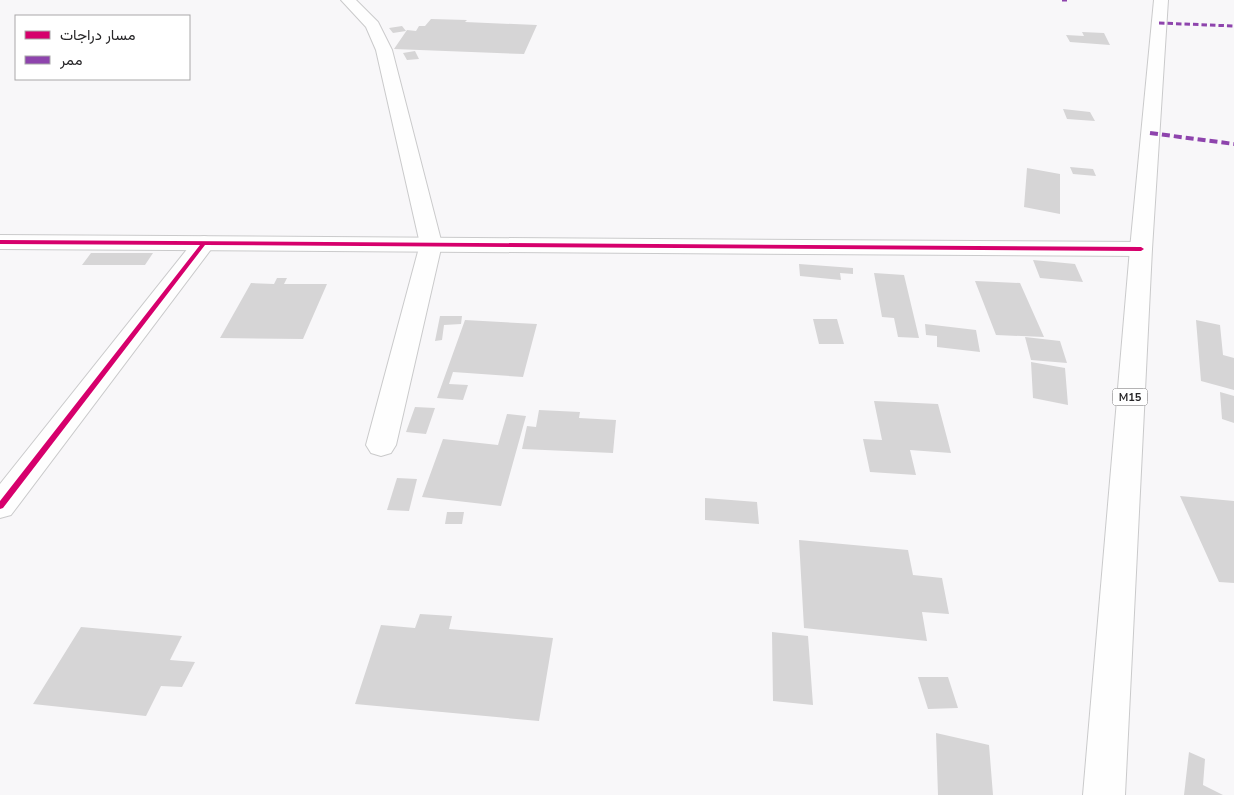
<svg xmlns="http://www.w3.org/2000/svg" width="1234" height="795" font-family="'Nunito Sans',Vazirmatn,sans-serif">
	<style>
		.building { fill: #d6d5d6 }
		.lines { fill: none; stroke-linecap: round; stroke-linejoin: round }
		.minor-casing { stroke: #cacacb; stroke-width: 2 }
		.tertiary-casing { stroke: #cacacb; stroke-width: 2 }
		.trunk-casing { stroke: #cacacb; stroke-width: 2 }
		.minor { fill: #fefefe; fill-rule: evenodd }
		.tertiary { fill: #fefefe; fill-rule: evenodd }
		.trunk { fill: #fefefe; fill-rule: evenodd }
		.quiet-far1 { stroke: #8e44ad; stroke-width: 3; stroke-dasharray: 5.5 3; stroke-linecap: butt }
		.quiet { stroke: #8e44ad; stroke-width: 4; stroke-dasharray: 8 4; stroke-linecap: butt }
		.cycleway-casing { stroke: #fff; stroke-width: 3 }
		.cycleway { fill: #d6006c; fill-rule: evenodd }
		.labels { text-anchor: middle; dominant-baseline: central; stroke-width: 4; stroke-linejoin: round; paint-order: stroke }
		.shield { fill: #fff; stroke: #686768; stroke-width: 1 }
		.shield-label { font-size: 11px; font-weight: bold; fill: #272628 }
	</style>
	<rect width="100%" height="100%" fill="#f8f7f9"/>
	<!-- building -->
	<path class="building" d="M431,19L467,20L465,22L537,25L524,54L394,49L407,30L416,31L419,26H425Z
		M402,26L406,31L393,33L389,28Z
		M1082,32L1104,33L1110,45L1070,42L1066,35L1084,36Z
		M415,51L419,59L407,60L403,53Z
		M1063,109L1090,112L1095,121L1067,119Z
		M1070,167L1093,169L1096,176L1073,174Z
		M1027,168L1060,174V214L1024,207Z
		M91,253H153L145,265H82Z
		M1033,260L1075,264L1083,282L1040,278Z
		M799,264L853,268V274L840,273L841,280L800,276Z
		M874,273L904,275L919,338L898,337L894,318L882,317Z
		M277,278H287L284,284H327L303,339L220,338L251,283L274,284Z
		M975,281L1020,283L1044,337L996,335Z
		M440,316H462L461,324L444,325L442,340L435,341Z
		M813,319H837L844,344H819Z
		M465,320L537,324L523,377L453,372L449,384L468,385L463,400L437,398Z
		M1196,320L1220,325L1223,355L1234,358V390L1201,381Z
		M925,324L976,330L980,352L937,347V336L926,335Z
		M1025,337L1060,341L1067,363L1031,360Z
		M1031,362L1065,368L1068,405L1033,398Z
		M1220,392L1234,396V423L1222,419Z
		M874,401L938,404L951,453L910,450L916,475L870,472L863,439L882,440Z
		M415,407L435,408L426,434L406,432Z
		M539,410L580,412L579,418L616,420L613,453L522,449L527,426L536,427Z
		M507,414L526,416L501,506L422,497L443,439L498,445Z
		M397,478L417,479L409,511L387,510Z
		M1180,496L1234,501V583L1219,582Z
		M705,498L757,502L759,524L705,520Z
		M447,512H464L462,524H445Z
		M799,540L908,550L913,575L942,578L949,614L922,612L927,641L804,628Z
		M420,614L452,616L449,629L553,638L539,721L355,704L381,625L415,628Z
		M81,627L182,636L170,660L195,662L182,687L161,686L146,716L33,704Z
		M772,632L808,636L813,705L773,701Z
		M918,677H948L958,708L928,709Z
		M936,733L989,745L993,795H938Z
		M1189,752L1205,759L1203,785L1223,795H1184Z"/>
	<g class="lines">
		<defs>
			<path id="minor" d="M341,0H356L378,22L392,50L442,244L396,445L391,453L381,456L371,453L366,445L420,244L376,50L366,27Z
				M204,236L212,238L215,243L212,248L11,515L0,518V484L196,238Z"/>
			<path id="tertiary" d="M0,235L1141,242L1149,244L1152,249L1149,254L1141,256L0,249Z"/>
			<path id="trunk" d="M1154,0H1168L1152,249L1125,795H1083L1130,249Z"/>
		</defs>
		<!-- minor casing -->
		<use href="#minor" class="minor-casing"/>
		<!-- tertiary casing -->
		<use href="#tertiary" class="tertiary-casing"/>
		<!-- trunk casing -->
		<use href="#trunk" class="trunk-casing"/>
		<!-- minor -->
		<use href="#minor" class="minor"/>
		<!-- tertiary -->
		<use href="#tertiary" class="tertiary"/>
		<!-- trunk -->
		<use href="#trunk" class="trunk"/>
		<!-- quiet-far1 -->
		<path class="quiet-far1" d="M1062,0H1067
			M1159,23L1234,26"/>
		<!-- quiet -->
		<path class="quiet" d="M1150,133L1234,144"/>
		<defs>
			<path id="cycleway" d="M0,240L1141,247L1144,249L1141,251L205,245L3,508L0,509V501L200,245L0,244Z"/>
		</defs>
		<!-- cycleway casing -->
		<use href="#cycleway" class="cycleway-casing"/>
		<!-- cycleway -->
		<use href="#cycleway" class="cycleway"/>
	</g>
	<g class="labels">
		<!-- shield labels -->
		<rect class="shield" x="1112.5" y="388.5" width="35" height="17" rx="4"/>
		<g class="shield-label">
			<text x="1130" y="397">M15</text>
		</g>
	</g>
	<!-- legend -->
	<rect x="15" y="15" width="175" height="65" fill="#ffffff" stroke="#a9a8a9"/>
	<rect x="25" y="31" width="25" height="8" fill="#d6006c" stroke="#a9a8a9"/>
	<text x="60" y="40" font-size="15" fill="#272628">مسار دراجات</text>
	<rect x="25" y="56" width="25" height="8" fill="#8e44ad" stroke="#a9a8a9"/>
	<text x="60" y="65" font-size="15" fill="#272628">ممر</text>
</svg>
